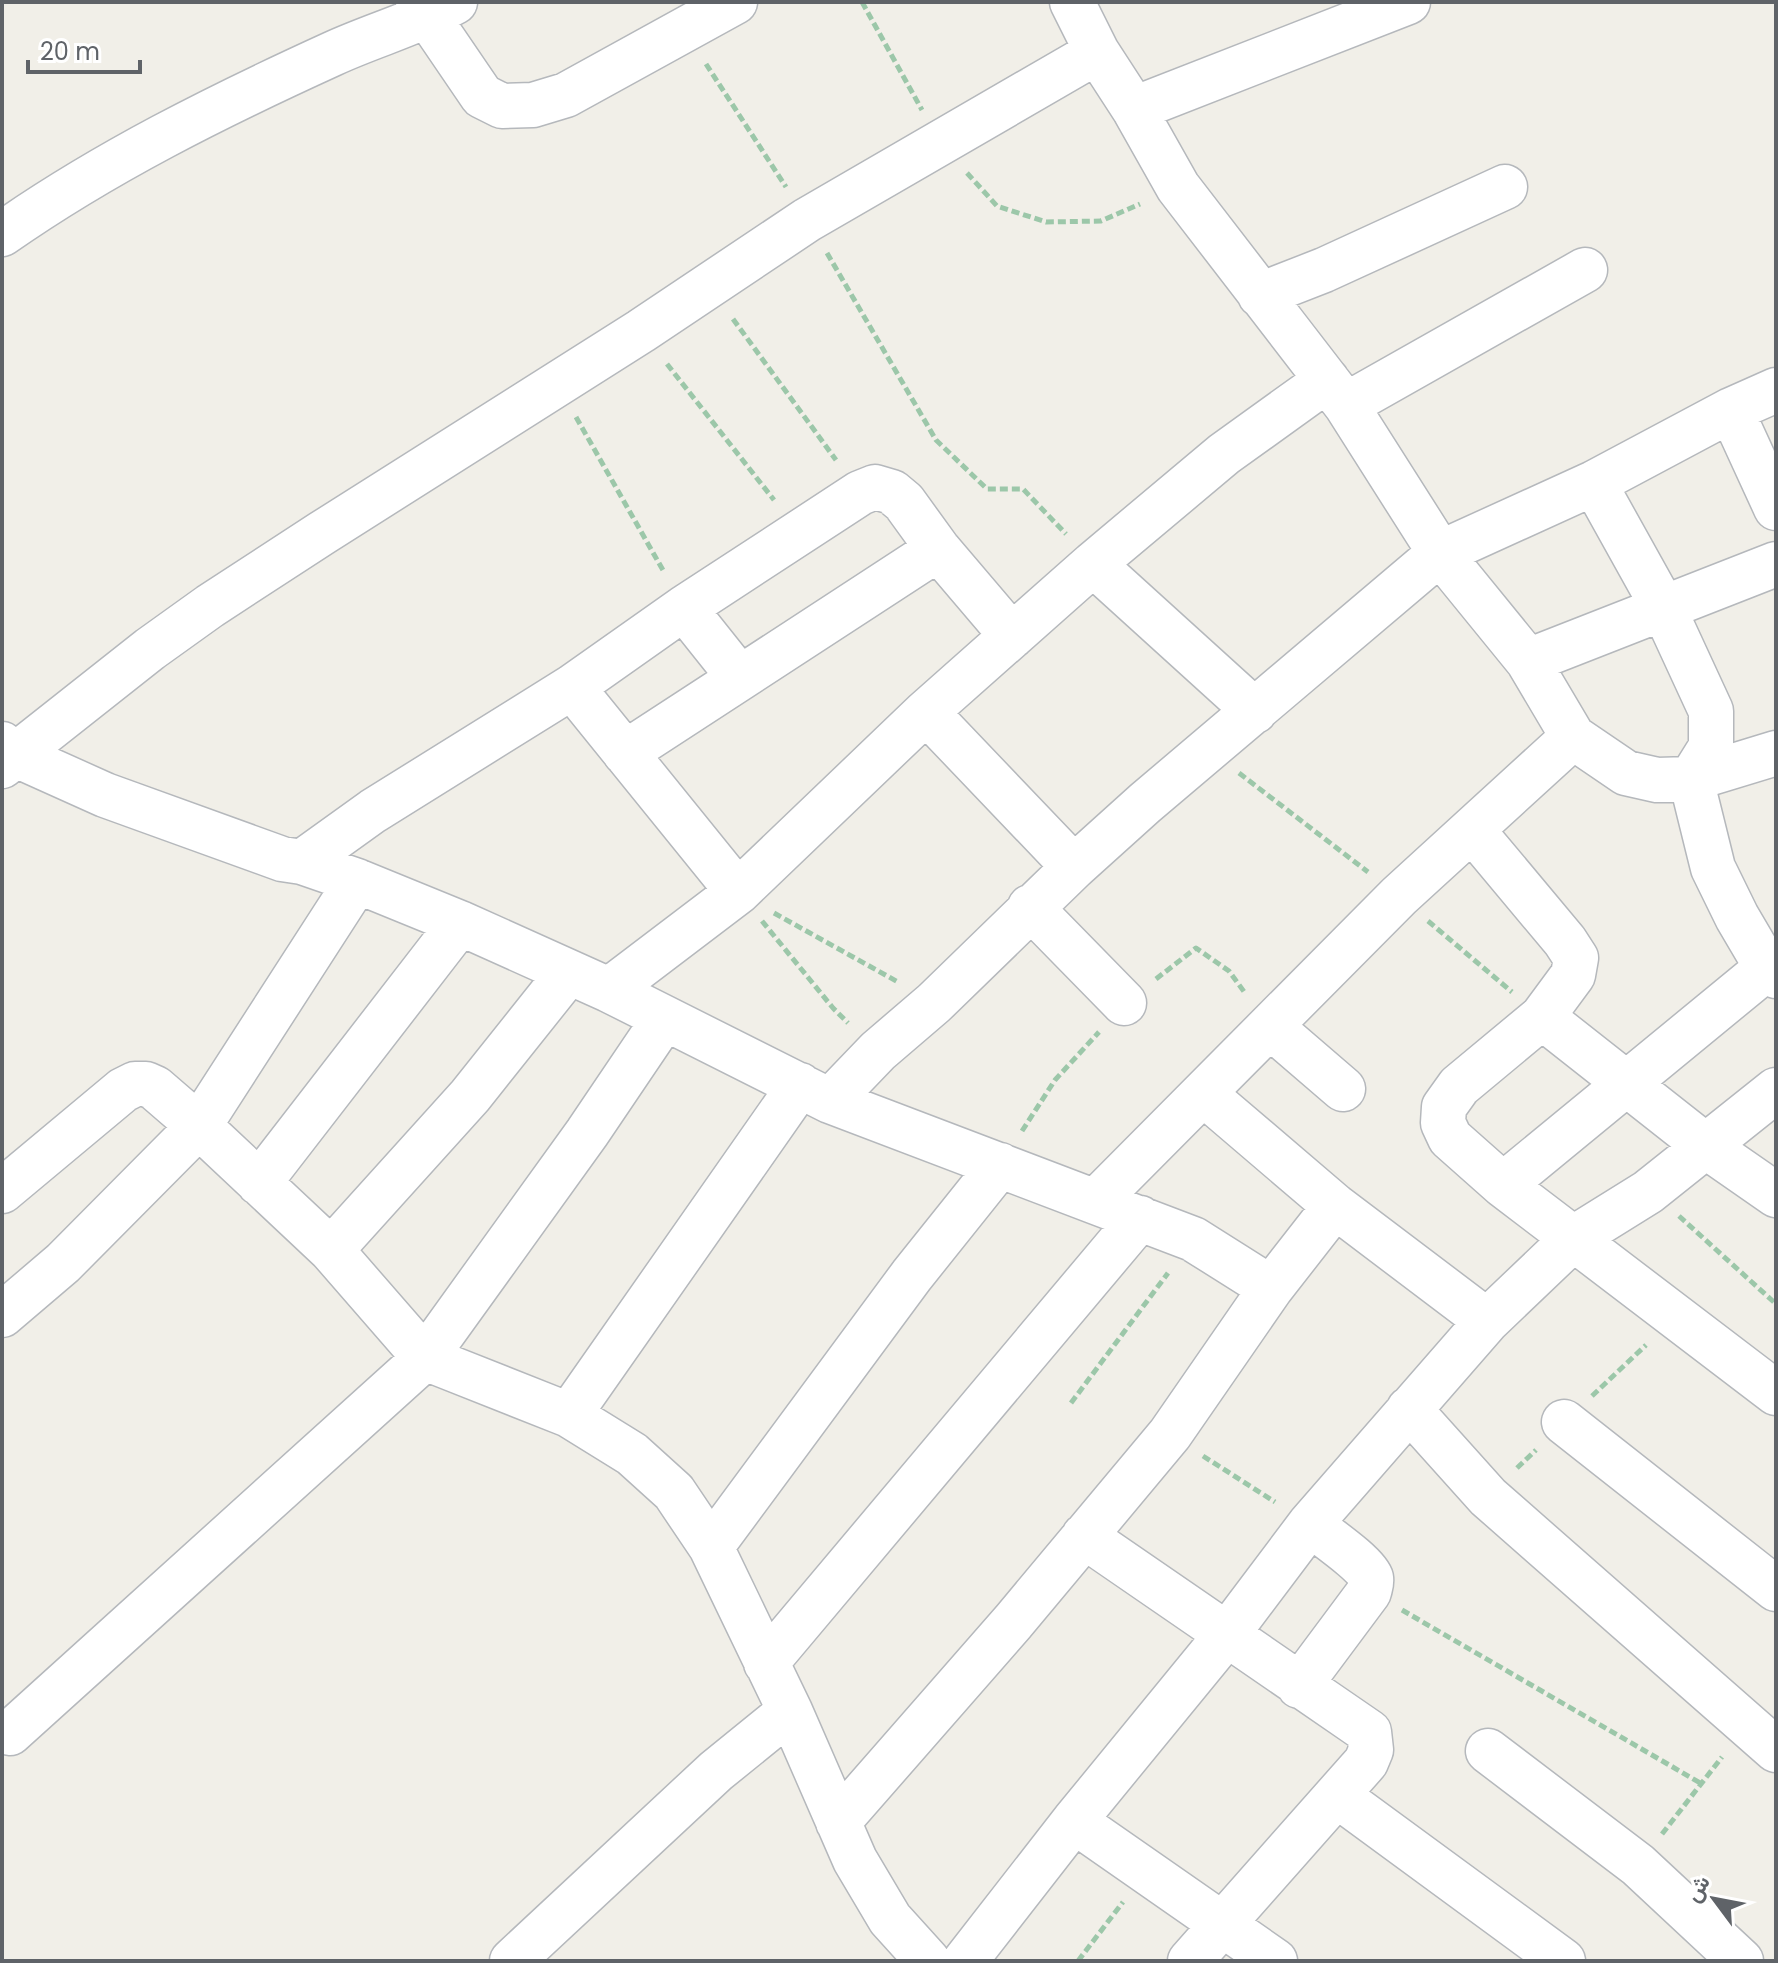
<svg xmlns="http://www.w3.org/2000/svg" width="1778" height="1963" font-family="Poppins,Vazirmatn,sans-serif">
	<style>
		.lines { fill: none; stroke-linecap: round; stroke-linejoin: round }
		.minor-casing { stroke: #b5b8bc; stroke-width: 47 }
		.path { stroke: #9cc7a9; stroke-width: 5; stroke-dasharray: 8 4; stroke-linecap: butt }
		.minor { stroke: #fff; stroke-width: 44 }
	</style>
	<rect width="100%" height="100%" fill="#f1efe8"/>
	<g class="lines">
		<defs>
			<path id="minor" d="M418,2L482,96L502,106L533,105L566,95L735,2
				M1072,2L1097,52L1134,109L1178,187L1346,405L1440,553L1528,661L1573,737L1626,773L1657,780L1691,779L1776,753
				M1134,109L1408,2
				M2,234C105,162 218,106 332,54C373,35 415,24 455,2
				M1260,295L1324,270L1505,187
				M1346,405L1585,270
				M1731,410L1776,508
				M1594,483L1663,607L1711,711V747L1691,779L1713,868L1737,917L1767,968L1776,976
				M1093,564L1255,711
				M684,608L739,677
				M1528,661L1776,564
				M572,687L738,892
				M926,712L1074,867
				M2,744L16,755L105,795L282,859L302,862L357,881L460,923L609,990L830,1101L1193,1239L1271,1288
				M625,753L938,549
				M2,766L150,649L210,606L322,533L641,331L807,220L1097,52
				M1473,831L1565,941L1576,958L1573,975L1542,1017L1459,1086L1444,1107L1443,1123L1450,1138L1503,1185L1776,1393
				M302,862L373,811L572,687L684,608L860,493L875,487L892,492L904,502L938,549L1012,636
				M1030,907L1124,1003
				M609,990L738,892L926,712L1093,564L1224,454L1327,380
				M1542,1017L1707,1147L1776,1195
				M1271,1027L1343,1089
				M1205,1095L1335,1206L1487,1321
				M830,1101L878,1051L934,1003L1074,867L1145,803L1440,553L1594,483L1731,410L1776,390
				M259,1183L460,923
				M1503,1185L1767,968
				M2,1191L123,1090L135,1084H146L155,1088L199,1126L331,1250L425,1358L569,1415L632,1454L674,1492L711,1547L790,1711L855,1860L890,1919L928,1961
				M1096,1201L1399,896L1573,737
				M331,1250L470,1096L568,973
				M2,1315L63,1263L199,1126L357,881
				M1409,1409L1488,1497L1776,1750
				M569,1415L800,1085
				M1564,1422L1776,1589
				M1084,1536L1369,1732L1371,1750L1366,1762L1190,1961
				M711,1547L912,1275L1000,1165
				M766,1663L1140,1218
				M1299,1686L1369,1592C1370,1587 1372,1583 1371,1578C1368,1565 1322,1534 1310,1524
				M10,1733L425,1358L587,1133L664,1019
				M1488,1751L1638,1865L1741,1961
				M1338,1796L1563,1961
				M1074,1821L1228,1633L1310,1524L1487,1321L1574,1238L1648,1192L1776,1090
				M838,1822L1013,1622L1170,1434L1271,1288L1335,1206
				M512,1961L716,1771L790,1711
				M965,1961L1074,1821L1275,1961"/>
		</defs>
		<!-- minor casing -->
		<use href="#minor" class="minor-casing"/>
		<!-- path -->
		<path class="path" d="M862,2L922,110
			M706,64L786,187
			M967,173L997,206L1046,222L1101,221L1140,204
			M827,253L936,440L987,489H1023L1066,534
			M733,319L836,460
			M667,364L774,500
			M576,417L664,572
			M1239,773L1368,872
			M774,913L898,982
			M762,921L833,1008L848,1023
			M1428,921L1512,992
			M1156,979L1196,948L1229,971L1245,993
			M1022,1131L1055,1080L1099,1032
			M1679,1216L1776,1304
			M1592,1396L1646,1345
			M1071,1403L1168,1273
			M1203,1456L1275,1502
			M1517,1468L1536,1450
			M1402,1610L1702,1784
			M1662,1834L1722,1757
			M1078,1961L1123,1902"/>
		<!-- minor -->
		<use href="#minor" class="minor"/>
	</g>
	<!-- border -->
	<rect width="1778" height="1963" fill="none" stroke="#5f6368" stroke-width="8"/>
	<!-- north arrow -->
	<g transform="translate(1714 1899) rotate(302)" stroke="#ffffff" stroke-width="6" paint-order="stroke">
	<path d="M0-6L14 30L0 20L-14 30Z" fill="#5f6368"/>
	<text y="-12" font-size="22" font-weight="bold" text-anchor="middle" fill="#5f6368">ش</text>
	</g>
	<!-- scale -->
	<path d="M28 60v12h112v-12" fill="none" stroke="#5f6368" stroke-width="4"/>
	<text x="40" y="60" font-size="24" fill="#5f6368" stroke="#ffffff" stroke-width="6" paint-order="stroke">20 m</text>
</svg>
